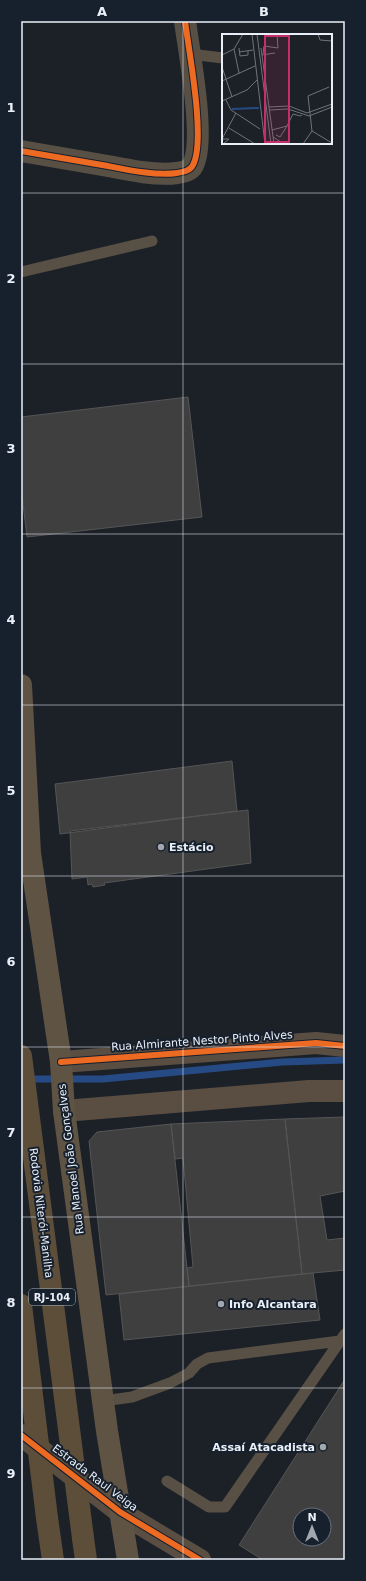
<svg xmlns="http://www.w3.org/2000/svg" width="366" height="1581" font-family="'DejaVu Sans',sans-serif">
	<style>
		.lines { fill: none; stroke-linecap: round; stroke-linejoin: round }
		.stream { stroke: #264b84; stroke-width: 7 }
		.building { fill: #3f3f40; stroke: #555; fill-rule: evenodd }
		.lane { stroke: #585045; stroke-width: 11 }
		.street { stroke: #585045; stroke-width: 22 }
		.secondary { stroke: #5a4e42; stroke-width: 22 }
		.primary { stroke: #5f5344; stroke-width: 22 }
		.highway { stroke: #5d4e3a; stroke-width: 22 }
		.highway-bridge { stroke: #5d4e3a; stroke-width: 22 }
		.cycleway-casing { stroke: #17202d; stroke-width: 8 }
		.cycleway { stroke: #ed6a23; stroke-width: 6 }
		.grid { fill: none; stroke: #eaf0f9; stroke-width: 1; stroke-opacity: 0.55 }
		.poi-dot { fill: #a2a8b0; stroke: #17202d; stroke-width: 1.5 }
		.labels { text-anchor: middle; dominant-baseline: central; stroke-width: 4; stroke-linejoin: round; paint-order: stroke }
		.shield { fill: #17202d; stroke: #abb2bc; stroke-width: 1 }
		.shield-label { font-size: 10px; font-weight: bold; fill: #eaf0f9 }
		.poi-label { font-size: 11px; font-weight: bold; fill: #eaf0f9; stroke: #17202d; text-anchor: start }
		.street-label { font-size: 11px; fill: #eaf0f9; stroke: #17202d }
		.inset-river { fill: none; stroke: #264b84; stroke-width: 2 }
		.inset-road { fill: none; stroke: #6e747c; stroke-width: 1 }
		.view { fill: #c62e6b; fill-opacity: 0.15; stroke: #c62e6b; stroke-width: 2 }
		.inset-edge { fill: none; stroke: #eaf0f9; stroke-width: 2 }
		.neatline { fill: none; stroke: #eaf0f9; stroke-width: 1.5 }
		.grid-label { font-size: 13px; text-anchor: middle; font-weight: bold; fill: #eaf0f9 }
	</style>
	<rect width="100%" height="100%" fill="#1c2128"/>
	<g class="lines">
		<!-- stream -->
		<path class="stream" d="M26,1079H103L282,1062L345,1060"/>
	</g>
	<!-- building -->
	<path class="building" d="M188,397L202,517L27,537L21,487V417Z
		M232,761L237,811L60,834L55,784Z
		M248,810L251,863L104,883L105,885L93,887L92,884L88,885L87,877L72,879L70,831Z
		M345,1117V1191L320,1196L327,1240L345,1238V1270L302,1274L285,1119Z
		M285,1119L302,1274L189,1286L187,1268L193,1267L183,1158L175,1159L171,1124Z
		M171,1124L189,1286L106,1295L89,1141L97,1132Z
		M313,1273L320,1320L124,1340L119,1294Z
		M345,1379V1560H263L239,1545ZM300,1515H324V1539H300Z"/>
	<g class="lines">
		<!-- lane -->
		<path class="lane" d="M190,54L223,58
			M21,272L152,241
			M103,1401L132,1397L170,1383L189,1373L197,1364L208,1358L340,1341L345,1334
			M167,1481L209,1507H225L340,1341"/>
		<!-- street -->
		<path class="street" d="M21,151C50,156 79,161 108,166C128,170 157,176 177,173C183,172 190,171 193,165C206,140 189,52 185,21"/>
		<!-- secondary -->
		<path class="secondary" d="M61,1062L316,1043L345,1046
			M64,1111L309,1091H345
			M21,1435L120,1512L200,1560"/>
		<!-- primary -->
		<path class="primary" d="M21,685L30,853L61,1062L64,1111L107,1431L128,1560"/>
		<!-- highway -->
		<path class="highway" d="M47,1518L53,1560
			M83,1538L86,1560"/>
		<!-- highway-bridge -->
		<path class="highway-bridge" d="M21,1056L83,1538
			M21,1305L47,1518"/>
		<defs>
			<path id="cycleway" d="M21,151C50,156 79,161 108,166C128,170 157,176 177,173C183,172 190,171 193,165C206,140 189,52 185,21
				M61,1062L316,1043L345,1046
				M21,1435L120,1512L200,1560"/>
		</defs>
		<!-- cycleway casing -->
		<use href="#cycleway" class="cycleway-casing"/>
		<!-- cycleway -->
		<use href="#cycleway" class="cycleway"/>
	</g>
	<!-- grid -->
	<path class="grid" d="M183,21V1560M21,193H345M21,364H345M21,534H345M21,705H345M21,876H345M21,1047H345M21,1217H345M21,1388H345"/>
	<!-- markers -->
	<g class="poi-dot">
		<circle cx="161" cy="847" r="4"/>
		<circle cx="221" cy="1304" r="4"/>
		<circle cx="323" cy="1447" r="4"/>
	</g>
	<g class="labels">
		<!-- shield labels -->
		<rect class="shield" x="29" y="1289" width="46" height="16" rx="3"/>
		<g class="shield-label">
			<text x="52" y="1297">RJ-104</text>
		</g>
		<!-- poi labels -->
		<g class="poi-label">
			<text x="169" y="847">Estácio</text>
			<text x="229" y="1304">Info Alcantara</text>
			<text x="315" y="1447" text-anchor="end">Assaí Atacadista</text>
		</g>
		<!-- street labels -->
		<g class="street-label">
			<text transform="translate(202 1041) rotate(-4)">Rua Almirante Nestor Pinto Alves</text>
			<text transform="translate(71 1159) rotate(-97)">Rua Manoel João Gonçalves</text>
			<text transform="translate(41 1213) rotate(83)">Rodovia Niterói-Manilha</text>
			<text transform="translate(95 1478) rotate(37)">Estrada Raul Veiga</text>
		</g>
	</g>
	<!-- overview -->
	<g transform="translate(222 34)">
		<rect width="110" height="110" fill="#1c2128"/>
		<path class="inset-river" d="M10,75L37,74"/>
		<path class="inset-road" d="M30,0L43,110M35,0L49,110M96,0L98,6L110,7M17,14L18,22L26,21V17M39,14L52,110M12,15L17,39M17,18L31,16M41,20L42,12L56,14L55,0M0,21L12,15L21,0M40,21L53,19M0,33L10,63M0,47L33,32M4,66L9,76L38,95M0,67L25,56L35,46M47,73L67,72L85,79L110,70M48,76L66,75L87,82L110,73M7,94L33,110M50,96L65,92L71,80L78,82L80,81M90,97L110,109M54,101L58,103L65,92M51,103L62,110M0,105L14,79M0,105H7L1,110M81,110L90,97L86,62L107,53"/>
		<path class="view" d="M43,2H67V108H43Z"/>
		<rect width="110" height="110" class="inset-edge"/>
	</g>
	<!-- border -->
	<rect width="366" height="1581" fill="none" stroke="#17202d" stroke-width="44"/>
	<!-- north arrow -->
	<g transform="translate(312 1527)"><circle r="19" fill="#17202d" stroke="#6b737f"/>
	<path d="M0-3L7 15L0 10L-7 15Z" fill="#a2a8b0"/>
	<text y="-6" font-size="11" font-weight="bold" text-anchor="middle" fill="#eaf0f9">N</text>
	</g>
	<rect x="22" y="22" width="322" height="1537" class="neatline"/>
	<g class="grid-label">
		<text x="102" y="16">A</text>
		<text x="264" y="16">B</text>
		<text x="11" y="112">1</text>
		<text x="11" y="283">2</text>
		<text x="11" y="453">3</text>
		<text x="11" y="624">4</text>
		<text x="11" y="795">5</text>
		<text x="11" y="966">6</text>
		<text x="11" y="1137">7</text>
		<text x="11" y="1307">8</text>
		<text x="11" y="1478">9</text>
	</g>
</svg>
